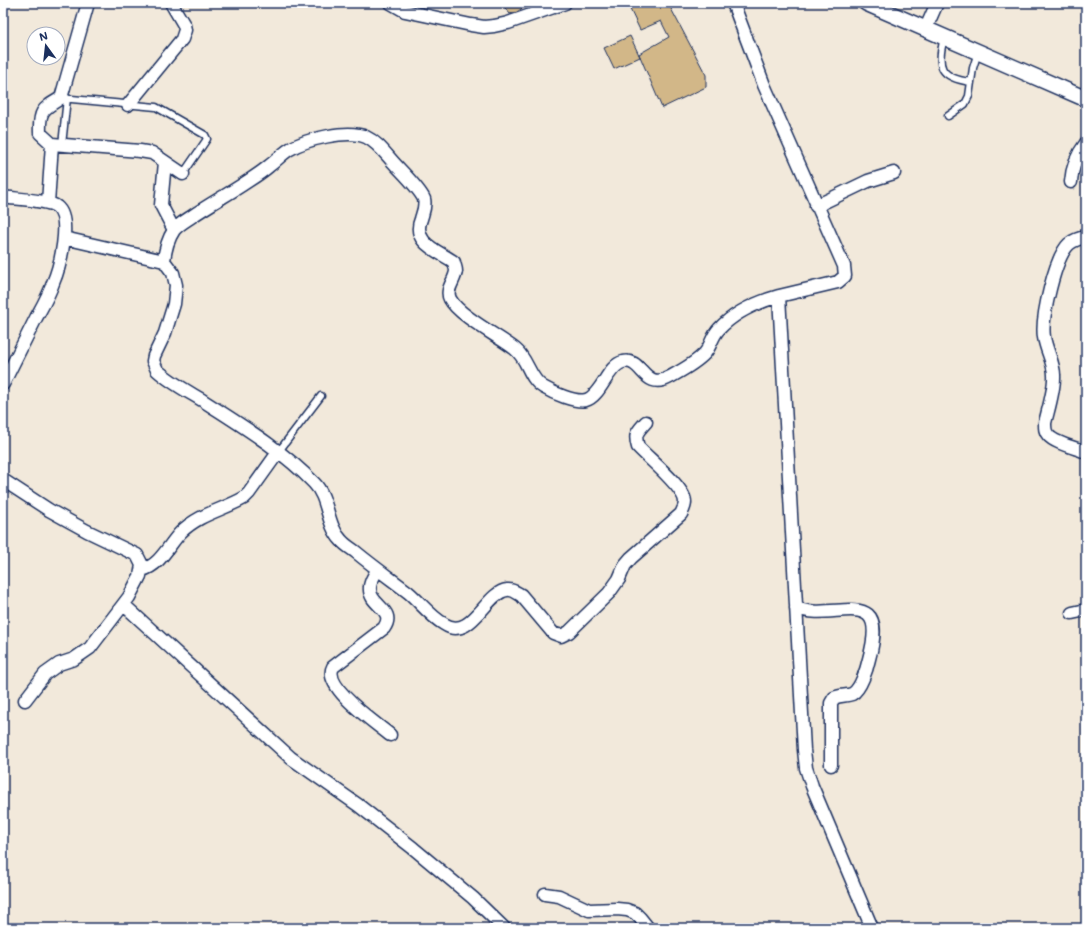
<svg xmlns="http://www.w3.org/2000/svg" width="1089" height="931" font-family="Mali,sans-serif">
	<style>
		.building { fill: #d2b788; stroke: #1b2f5e }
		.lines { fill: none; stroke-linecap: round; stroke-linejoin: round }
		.service-casing { stroke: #1b2f5e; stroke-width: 9 }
		.minor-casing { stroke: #1b2f5e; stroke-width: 15 }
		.tertiary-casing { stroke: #1b2f5e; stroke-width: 18 }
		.service { stroke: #fff; stroke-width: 6 }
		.minor { stroke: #fff; stroke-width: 12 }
		.tertiary { stroke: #fff; stroke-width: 15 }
	</style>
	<rect width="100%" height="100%" fill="#f2e9db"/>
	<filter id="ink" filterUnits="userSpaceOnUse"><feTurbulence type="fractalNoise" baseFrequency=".025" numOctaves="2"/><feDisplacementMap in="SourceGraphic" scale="8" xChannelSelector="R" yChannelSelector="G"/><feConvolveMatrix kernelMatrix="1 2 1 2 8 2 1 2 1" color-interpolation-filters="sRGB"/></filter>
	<g filter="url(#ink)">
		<!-- building -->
		<path class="building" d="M501,3H529L517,12L510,14Z
			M627,3H668L706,75V87L662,108L639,54L669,37L661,21L640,30Z
			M630,36L640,57L614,69L604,48Z"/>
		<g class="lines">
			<defs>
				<path id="service" d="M944,38C936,67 940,78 971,82
					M61,98L156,107L205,135L207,139L183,174
					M948,116L965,104L969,96L973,68L978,52
					M62,145L67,98
					M279,451L321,396"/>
				<path id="minor" d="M88,3L61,98C43,109 39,110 40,133L52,144L140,151L152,153L183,174
					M391,3L405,11L471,25L484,27L494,26L508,23L565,3
					M733,3L764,85L844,266L845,276L838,282L779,296L804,750L806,768L812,786L872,928
					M926,28L937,3
					M128,105L182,39L185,30L184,25L171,3
					M165,162L161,205L174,230
					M1071,182C1072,167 1076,156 1086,143
					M3,197C14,199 49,200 57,207C72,219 60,267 53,283C49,295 42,307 36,318C25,340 14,362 3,384
					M48,203L52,144
					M816,206L868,181L894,173
					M1086,237C1080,238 1074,240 1069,244C1055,257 1041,318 1044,337C1046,350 1054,363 1054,375C1055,388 1048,410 1045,423C1045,428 1045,432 1048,435C1054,443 1076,448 1086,452
					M64,238L164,261L173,273L176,285L174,304L165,333L154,356L153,361L157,370C170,382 187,391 202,400C242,426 281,449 314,483C329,498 326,524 341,540C345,545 352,549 357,553C374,567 391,579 408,592C420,602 430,616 444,624C471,642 486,592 507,590C513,589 517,593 521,595L553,633L561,636L569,632L609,593L619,579L625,565L631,558L681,514C683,510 685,507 685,502C685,488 649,459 638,447C634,434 637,432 646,422
					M164,261C165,251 168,239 174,230C178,225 185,221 191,217C207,206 225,196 242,185C251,179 261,173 269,166C277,160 282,154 290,149C307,139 348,129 366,137C377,142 385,153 393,162C401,171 419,188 424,199C426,206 423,212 421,219C411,243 439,251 454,262C454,264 456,268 456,271C455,281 445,289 450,299C459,316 500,337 515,349C528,359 529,379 543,387C553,393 576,403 586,400C601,396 608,365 623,362C643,357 643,392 670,377C681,371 696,363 705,353C711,346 712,336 719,329C734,313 758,302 779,296
					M3,480L49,510L87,531L137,555L142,565L140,576L129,597L90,648L74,659L59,664L45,674L25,700
					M142,570C161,565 169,544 181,532C199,514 223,510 244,498L249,493L279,451
					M377,570C375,575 370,581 370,587C368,606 397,609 384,628L333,667C322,687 377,724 390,735
					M124,605L291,758L358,805L413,848L473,898L504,928
					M796,608C835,623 890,582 869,659C867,668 861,689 852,694C846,696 840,695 834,698L831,703V765
					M1072,613L1086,610
					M545,894L559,896L589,910L617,909L627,910L635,913L640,918L648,928"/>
				<path id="tertiary" d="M866,3L1086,99"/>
			</defs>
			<!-- service casing -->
			<use href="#service" class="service-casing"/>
			<!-- minor casing -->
			<use href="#minor" class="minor-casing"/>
			<!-- tertiary casing -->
			<use href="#tertiary" class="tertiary-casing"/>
			<!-- service -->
			<use href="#service" class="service"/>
			<!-- minor -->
			<use href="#minor" class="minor"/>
			<!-- tertiary -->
			<use href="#tertiary" class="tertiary"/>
		</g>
	</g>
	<!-- margin -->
	<rect width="1089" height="931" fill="none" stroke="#fff" stroke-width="16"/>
	<rect x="8" y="8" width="1073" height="915" fill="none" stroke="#1b2f5e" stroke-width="1.5" filter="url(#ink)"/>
	<!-- north arrow -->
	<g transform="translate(46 46) rotate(345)"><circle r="19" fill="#ffffff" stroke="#a4acbf"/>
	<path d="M0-3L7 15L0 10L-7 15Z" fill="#1b2f5e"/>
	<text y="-6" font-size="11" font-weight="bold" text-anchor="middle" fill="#1b2f5e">N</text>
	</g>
</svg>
